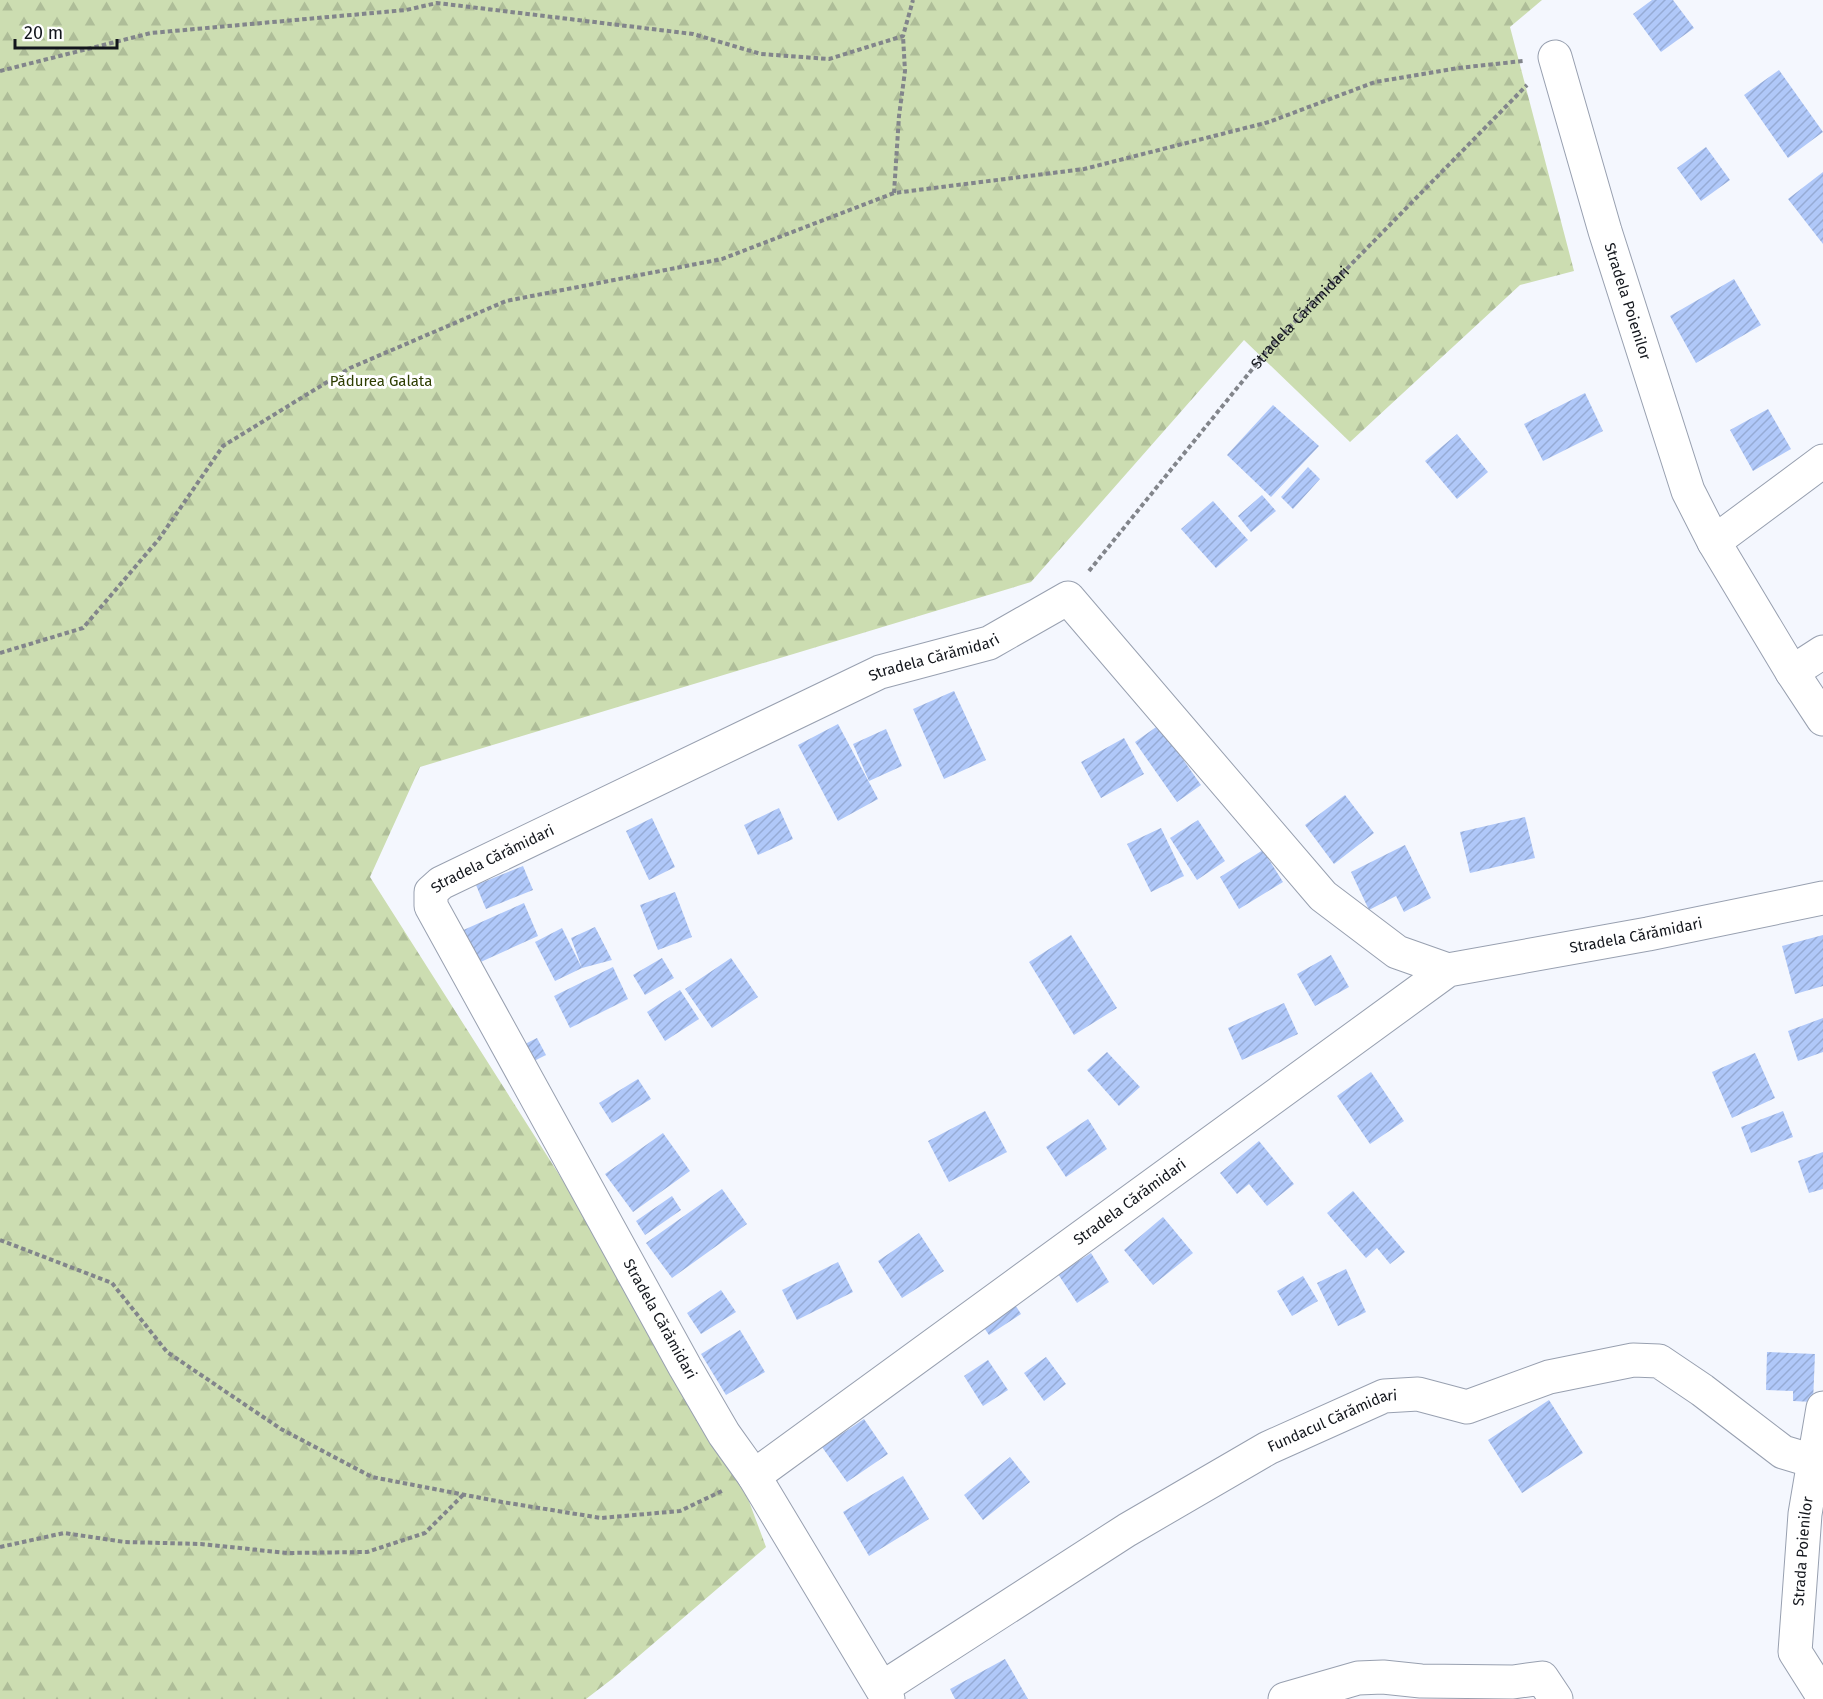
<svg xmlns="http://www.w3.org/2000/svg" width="1823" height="1699" font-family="'Fira Sans',sans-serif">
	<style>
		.forest { fill: url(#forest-firs) }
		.building { fill: url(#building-hatch) }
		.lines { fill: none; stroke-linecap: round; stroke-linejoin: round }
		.minor-casing { stroke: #98a0b0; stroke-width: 35 }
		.path { stroke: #82858b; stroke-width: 4; stroke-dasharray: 4.5 3; stroke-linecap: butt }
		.minor { stroke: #fff; stroke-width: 33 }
		.labels { text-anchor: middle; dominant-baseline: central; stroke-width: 6; stroke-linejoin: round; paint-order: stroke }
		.street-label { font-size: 15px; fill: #13161c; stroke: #fff }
		.park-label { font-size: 15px; fill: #2e3e02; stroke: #fff }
	</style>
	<defs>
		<pattern id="forest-firs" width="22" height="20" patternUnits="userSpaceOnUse" patternTransform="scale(1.5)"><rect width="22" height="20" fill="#ccddb1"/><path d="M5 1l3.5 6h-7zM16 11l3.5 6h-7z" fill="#aebd98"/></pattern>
		<pattern id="building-hatch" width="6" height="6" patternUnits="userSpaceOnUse" patternTransform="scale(1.5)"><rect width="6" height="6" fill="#b0c8f9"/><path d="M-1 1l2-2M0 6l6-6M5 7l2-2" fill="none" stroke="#96abd5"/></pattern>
	</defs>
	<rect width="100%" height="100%" fill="#f4f7fe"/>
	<!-- forest -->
	<path class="forest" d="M0,0H1542L1510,27L1574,271L1520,285L1350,442L1244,340L1031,582L420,767L370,877L724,1434L766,1547L612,1679L586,1699H0Z"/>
	<!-- building -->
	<path class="building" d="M1652,0H1673L1694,28L1661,52L1633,14Z
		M1779,70L1823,132L1788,158L1744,95Z
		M1706,147L1730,180L1701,201L1677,168Z
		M1823,172V244L1788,199Z
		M1734,279L1761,325L1696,363L1670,316Z
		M1585,393L1603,431L1543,461L1524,424Z
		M1273,405L1319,446L1271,497L1227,455Z
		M1768,409L1791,449L1753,471L1730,430Z
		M1457,434L1488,472L1457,499L1425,461Z
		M1308,467L1320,479L1293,509L1281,497Z
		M1262,495L1276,511L1251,532L1238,516Z
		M1213,501L1248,540L1216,568L1181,529Z
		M954,691L986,760L944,779L913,709Z
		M838,724L878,799L838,821L798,745Z
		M1159,725L1201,785L1177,802L1135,742Z
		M886,729L902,766L869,781L853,744Z
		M1124,738L1144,774L1101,798L1081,762Z
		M1345,795L1374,833L1334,864L1305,825Z
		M779,808L793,839L758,855L744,825Z
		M1525,817L1535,858L1470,873L1460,832Z
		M652,818L675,867L649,880L626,831Z
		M1198,820L1225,861L1197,880L1170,838Z
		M1161,828L1184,876L1151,892L1127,844Z
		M1405,845L1431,898L1404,912L1396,896L1369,910L1351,872Z
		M1263,850L1283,882L1239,909L1220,877Z
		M523,866L533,890L486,909L476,885Z
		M675,892L692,937L658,950L640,905Z
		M524,903L538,936L474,965L459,932Z
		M595,927L612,960L582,968L571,938Z
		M562,928L582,968L555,981L535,942Z
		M1071,935L1117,1008L1074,1035L1029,962Z
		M1823,935V986L1795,994L1782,946Z
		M1331,955L1349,987L1315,1006L1297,974Z
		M662,958L674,978L645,995L633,975Z
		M731,958L758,997L712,1028L685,989Z
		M613,967L628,999L570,1028L554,996Z
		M680,990L699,1019L665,1041L647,1012Z
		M1284,1003L1298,1034L1242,1060L1228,1028Z
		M1823,1018V1052L1798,1061L1788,1031Z
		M537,1038L546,1055L526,1065L517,1048Z
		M1107,1052L1140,1087L1119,1106L1087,1070Z
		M1755,1053L1775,1098L1732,1118L1712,1072Z
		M1371,1072L1404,1121L1370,1144L1337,1096Z
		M638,1079L651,1099L612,1123L599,1103Z
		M985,1111L1007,1152L949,1182L928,1141Z
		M1783,1111L1793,1137L1751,1153L1741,1127Z
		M1088,1119L1107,1149L1066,1177L1046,1147Z
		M663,1133L690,1171L633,1212L605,1174Z
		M1259,1141L1294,1184L1267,1206L1249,1184L1237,1194L1220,1173Z
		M1823,1152V1189L1809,1193L1798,1161Z
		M722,1189L747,1224L672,1278L646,1243Z
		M1353,1191L1405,1252L1390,1264L1377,1248L1366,1258L1327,1213Z
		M672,1196L681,1210L645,1235L636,1221Z
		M1163,1217L1193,1253L1153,1285L1124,1250Z
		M919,1233L944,1271L902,1298L878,1261Z
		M1091,1253L1109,1282L1077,1303L1058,1274Z
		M838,1262L853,1292L797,1320L782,1290Z
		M1346,1269L1366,1312L1338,1326L1317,1283Z
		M1303,1276L1318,1301L1292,1316L1277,1291Z
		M721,1290L736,1312L701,1334L687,1313Z
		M1010,1297L1021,1314L989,1335L978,1319Z
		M740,1330L765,1372L726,1395L701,1354Z
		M1767,1352L1815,1354L1813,1402L1793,1401V1391L1766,1390Z
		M1046,1357L1066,1384L1044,1401L1024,1373Z
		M988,1360L1008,1390L983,1406L964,1376Z
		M1549,1400L1583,1453L1522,1493L1488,1440Z
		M864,1419L888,1454L847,1482L822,1447Z
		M1010,1457L1030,1482L983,1520L964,1495Z
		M903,1476L929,1519L869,1556L843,1512Z
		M1005,1659L1028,1699H955L950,1689Z"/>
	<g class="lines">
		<defs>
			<g id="minor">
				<path id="s2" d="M1555,57L1605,231L1688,491L1714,542L1792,672L1823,719"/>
				<path d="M1714,542L1823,461"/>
				<path d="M1792,672L1823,652"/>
				<path id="s3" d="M754,1476L1448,970L1648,934L1823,898"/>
				<path id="s4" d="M882,1688L1127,1530L1268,1448L1384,1396L1418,1394L1467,1407L1549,1377L1633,1360L1659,1361L1702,1390L1783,1452L1813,1461"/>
				<path id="s5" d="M1819,1690L1795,1652L1805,1514L1823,1408"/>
				<path id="s6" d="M888,1699L754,1476L724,1434L685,1367L431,906V892L441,883L880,672L989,643L1068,598L1323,896L1397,952L1448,970"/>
				<path d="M1285,1699L1358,1678L1383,1677L1421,1681L1513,1682L1542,1678L1556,1699"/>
			</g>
		</defs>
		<!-- minor casing -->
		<use href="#minor" class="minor-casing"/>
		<!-- path -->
		<g class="path">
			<path d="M0,71L151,33L406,10L437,3L693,34L761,54L829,59L903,36L913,0"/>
			<path d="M894,193L899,116L905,71L903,36"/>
			<path id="s1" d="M1089,571L1271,346L1527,85"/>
			<path d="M0,653L83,628L159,539L223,446L350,368L506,301L722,259L894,193L1084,169L1269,122L1375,82L1458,68L1523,61"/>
			<path d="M0,1240L112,1283L167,1352L281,1429L372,1477L502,1502L601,1518L680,1511L724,1490"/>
			<path d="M0,1547L64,1533L125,1542L201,1544L287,1553L367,1552L425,1533L463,1495"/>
		</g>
		<!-- minor -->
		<use href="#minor" class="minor"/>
	</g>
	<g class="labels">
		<!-- street labels -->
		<g class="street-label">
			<text stroke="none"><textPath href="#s2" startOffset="255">Stradela Poienilor</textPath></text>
			<text stroke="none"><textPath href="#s1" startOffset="330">Stradela Cărămidari</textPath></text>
			<text stroke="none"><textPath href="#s6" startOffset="1486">Stradela Cărămidari</textPath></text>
			<text stroke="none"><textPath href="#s6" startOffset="1000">Stradela Cărămidari</textPath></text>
			<text stroke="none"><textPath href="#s3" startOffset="1050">Stradela Cărămidari</textPath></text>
			<text stroke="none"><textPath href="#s3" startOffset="465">Stradela Cărămidari</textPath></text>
			<text transform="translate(660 1319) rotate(61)">Stradela Cărămidari</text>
			<text stroke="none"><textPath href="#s4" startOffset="525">Fundacul Cărămidari</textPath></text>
			<text stroke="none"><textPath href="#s5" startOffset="146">Strada Poienilor</textPath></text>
		</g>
		<!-- park labels -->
		<g class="park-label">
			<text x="381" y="381">Pădurea Galata</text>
		</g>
	</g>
	<!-- scale -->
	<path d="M15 39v9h102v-9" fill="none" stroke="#13161c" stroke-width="3"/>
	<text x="24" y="39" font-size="18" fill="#13161c" stroke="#ffffff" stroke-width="4.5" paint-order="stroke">20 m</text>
</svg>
